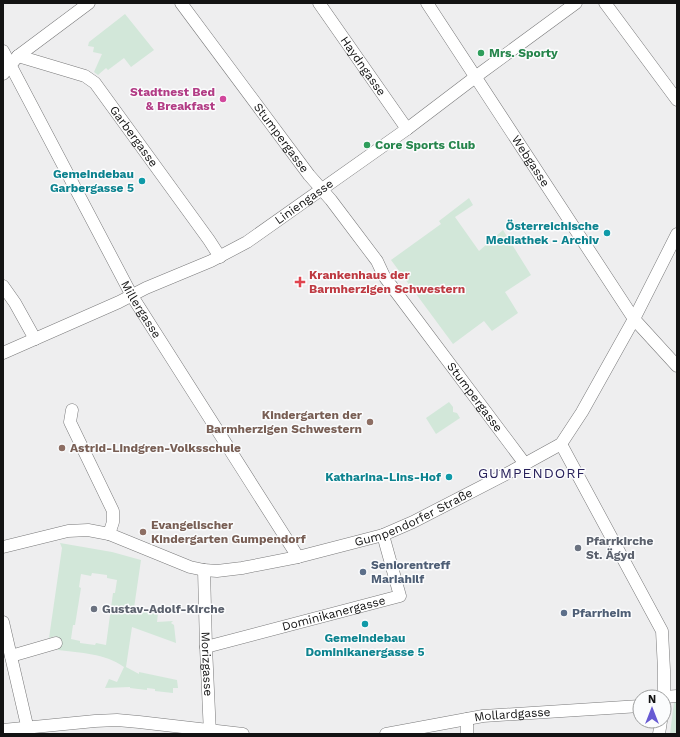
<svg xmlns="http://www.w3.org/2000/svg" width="680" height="737" font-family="'Work Sans',sans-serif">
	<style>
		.green { fill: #d2e7d9; fill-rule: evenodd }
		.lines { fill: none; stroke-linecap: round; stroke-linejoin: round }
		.minor-casing { stroke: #79797a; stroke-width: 13 }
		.minor { stroke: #fff; stroke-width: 12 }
		.leisure-dot { fill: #2e9e5b; stroke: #fbfcfd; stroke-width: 1.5 }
		.hotel-dot { fill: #d1479c; stroke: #fbfcfd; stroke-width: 1.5 }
		.culture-dot { fill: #0f9aa8; stroke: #fbfcfd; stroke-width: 1.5 }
		.health-dot { fill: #e0444e; stroke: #fbfcfd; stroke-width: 1.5 }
		.education-dot { fill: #8d6e63; stroke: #fbfcfd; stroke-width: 1.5 }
		.worship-dot { fill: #6b7280; stroke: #fbfcfd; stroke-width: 1.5 }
		.service-dot { fill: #5c6f8a; stroke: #fbfcfd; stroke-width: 1.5 }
		.labels { text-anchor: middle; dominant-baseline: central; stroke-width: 3; stroke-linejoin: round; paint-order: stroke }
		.leisure-label { font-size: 12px; font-weight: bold; fill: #27864d; stroke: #fbfcfd; text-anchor: start }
		.street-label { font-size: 12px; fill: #131313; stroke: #fbfcfd }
		.hotel-label { font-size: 12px; font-weight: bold; fill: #b23c85; stroke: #fbfcfd; text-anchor: end }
		.culture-label { font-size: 12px; font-weight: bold; fill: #0d838f; stroke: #fbfcfd; text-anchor: end }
		.health-label { font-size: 12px; font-weight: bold; fill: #be3a42; stroke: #fbfcfd; text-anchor: start }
		.education-label { font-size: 12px; font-weight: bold; fill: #785e54; stroke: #fbfcfd; text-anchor: start }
		.worship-label { font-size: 12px; font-weight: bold; fill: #5b616d; stroke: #fbfcfd; text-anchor: start }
		.service-label { font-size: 12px; font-weight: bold; fill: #4e5e75; stroke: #fbfcfd; text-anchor: start }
		.quarter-label { font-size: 14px; letter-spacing: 1px; fill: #28215b; stroke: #fbfcfd }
	</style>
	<rect width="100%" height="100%" fill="#eeeeef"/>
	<!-- green -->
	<path class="green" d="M125,14L154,50L131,67L124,58L108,70L106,68L98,75L94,72L102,54L93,52L94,47L88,46L89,42Z
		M469,198L473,205L455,217L479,251L503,230L531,275L505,292L518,313L492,331L484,321L453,344L391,260L441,224L439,221Z
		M449,402L453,407V412L457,413L460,418L436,434L426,418Z
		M60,543L112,552L141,560L134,608L158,613L157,622L173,621L171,623L174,625L176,643L132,627L126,667L139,674V672L177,680L178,688H173V693L155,691V689L147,688V690L130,688V687L105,688L109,679L117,682L124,667C104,653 81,653 58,650L56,636L49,638L62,548ZM92,573L107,575V578L117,580L115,593H113L106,645L96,643L95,645L80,643V641L71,639L73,625H75L81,588L79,587L81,574L91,576Z
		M677,701V734H670L674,702Z"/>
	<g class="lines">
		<defs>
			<g id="minor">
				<path id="s1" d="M181,3L309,175L331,200L377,261L384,276L525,464"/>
				<path id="s2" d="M319,3L407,129"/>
				<path id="s3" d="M427,3L634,319L677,366"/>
				<path d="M605,3L677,100"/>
				<path id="s4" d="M3,51L132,296L298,557"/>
				<path id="s5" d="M18,56L85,76L95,83L209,240L220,257"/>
				<path d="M3,74L18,56L89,3"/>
				<path d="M3,286L15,303L35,339"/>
				<path id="s6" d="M3,353L119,302L146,288L211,261L247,242L407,129L482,72L576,3"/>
				<path d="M72,410L70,422L113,511V522L109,534"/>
				<path d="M561,444L662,631L664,670V702"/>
				<path id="s7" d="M3,547L68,531L88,530L109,534L190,567L204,570L217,571L242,568L298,557L383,535L413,522L512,471L561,444L582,412L634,319L677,234"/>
				<path id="s8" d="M204,570L206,647L210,734"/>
				<path d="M3,622L29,734"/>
				<path id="s9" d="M206,647L400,596L383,535"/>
				<path d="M11,656L56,643"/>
				<path d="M665,697L677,696"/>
				<path d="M467,719V734"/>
				<path d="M3,730L95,721L117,720L139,722L243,734"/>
				<path id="s10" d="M386,734L483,716L640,706"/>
				<path d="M659,734L661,721"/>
			</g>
		</defs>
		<!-- minor casing -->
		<use href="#minor" class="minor-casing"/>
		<!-- minor -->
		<use href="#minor" class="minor"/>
	</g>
	<!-- markers -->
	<g class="leisure-dot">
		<circle cx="481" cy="53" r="4"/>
		<circle cx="367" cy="145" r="4"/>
	</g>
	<circle class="hotel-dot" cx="223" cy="99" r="4"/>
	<g class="culture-dot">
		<circle cx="142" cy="181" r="4"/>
		<circle cx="607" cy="233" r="4"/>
		<circle cx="449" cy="477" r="4"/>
		<circle cx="365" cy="624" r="4"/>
	</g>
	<path class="health-dot" d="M298 276h4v4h4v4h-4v4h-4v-4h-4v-4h4z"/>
	<g class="education-dot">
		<circle cx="370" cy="422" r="4"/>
		<circle cx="62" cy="448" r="4"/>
		<circle cx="143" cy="532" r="4"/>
	</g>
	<g class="worship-dot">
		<circle cx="578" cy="548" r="4"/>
		<circle cx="94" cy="609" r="4"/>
	</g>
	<g class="service-dot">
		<circle cx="363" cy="572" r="4"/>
		<circle cx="564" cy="613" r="4"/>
	</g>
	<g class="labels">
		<!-- leisure labels -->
		<g class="leisure-label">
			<text x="489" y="53">Mrs. Sporty</text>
			<text x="375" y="145">Core Sports Club</text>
		</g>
		<!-- street labels -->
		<g class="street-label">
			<text stroke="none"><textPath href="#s2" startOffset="77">Haydngasse</textPath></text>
			<text stroke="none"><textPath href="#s5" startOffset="148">Garbergasse</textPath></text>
			<text stroke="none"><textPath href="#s1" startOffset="168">Stumpergasse</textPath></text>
			<text stroke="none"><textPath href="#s3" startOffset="189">Webgasse</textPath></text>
			<text stroke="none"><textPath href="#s6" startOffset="338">Liniengasse</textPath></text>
			<text stroke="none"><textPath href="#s4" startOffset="293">Millergasse</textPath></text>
			<text stroke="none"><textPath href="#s1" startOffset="492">Stumpergasse</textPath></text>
			<text stroke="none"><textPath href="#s7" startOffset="428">Gumpendorfer Straße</textPath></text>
			<text stroke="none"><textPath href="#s9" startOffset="132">Dominikanergasse</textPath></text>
			<text stroke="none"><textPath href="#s8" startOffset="94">Morizgasse</textPath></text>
			<text stroke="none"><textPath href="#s10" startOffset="128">Mollardgasse</textPath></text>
		</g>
		<!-- hotel labels -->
		<g class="hotel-label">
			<text x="215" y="92">Stadtnest Bed<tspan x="215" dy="14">&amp; Breakfast</tspan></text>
		</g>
		<!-- culture labels -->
		<g class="culture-label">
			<text x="134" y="174">Gemeindebau<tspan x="134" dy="14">Garbergasse 5</tspan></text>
			<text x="599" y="226">Österreichische<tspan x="599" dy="14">Mediathek - Archiv</tspan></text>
			<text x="441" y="477">Katharina-Lins-Hof</text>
			<text x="365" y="638" text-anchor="middle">Gemeindebau<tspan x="365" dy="14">Dominikanergasse 5</tspan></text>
		</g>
		<!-- health labels -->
		<g class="health-label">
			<text x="309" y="275">Krankenhaus der<tspan x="309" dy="14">Barmherzigen Schwestern</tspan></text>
		</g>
		<!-- education labels -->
		<g class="education-label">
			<text x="362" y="415" text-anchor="end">Kindergarten der<tspan x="362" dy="14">Barmherzigen Schwestern</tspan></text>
			<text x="70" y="448">Astrid-Lindgren-Volksschule</text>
			<text x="151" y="525">Evangelischer<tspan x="151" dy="14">Kindergarten Gumpendorf</tspan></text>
		</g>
		<!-- worship labels -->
		<g class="worship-label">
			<text x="586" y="541">Pfarrkirche<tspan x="586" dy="14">St. Ägyd</tspan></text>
			<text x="102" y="609">Gustav-Adolf-Kirche</text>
		</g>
		<!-- service labels -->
		<g class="service-label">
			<text x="371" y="565">Seniorentreff<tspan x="371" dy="14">Mariahilf</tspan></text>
			<text x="572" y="613">Pfarrheim</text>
		</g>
		<!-- quarter labels -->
		<g class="quarter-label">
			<text x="532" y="473">GUMPENDORF</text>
		</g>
	</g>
	<!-- border -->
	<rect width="680" height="737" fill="none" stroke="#131313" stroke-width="8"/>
	<!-- north arrow -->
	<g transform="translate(652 709)"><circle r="19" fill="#fbfcfd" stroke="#9e9f9f"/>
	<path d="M0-3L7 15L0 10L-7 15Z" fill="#675ad3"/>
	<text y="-6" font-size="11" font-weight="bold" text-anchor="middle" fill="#131313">N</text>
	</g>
</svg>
